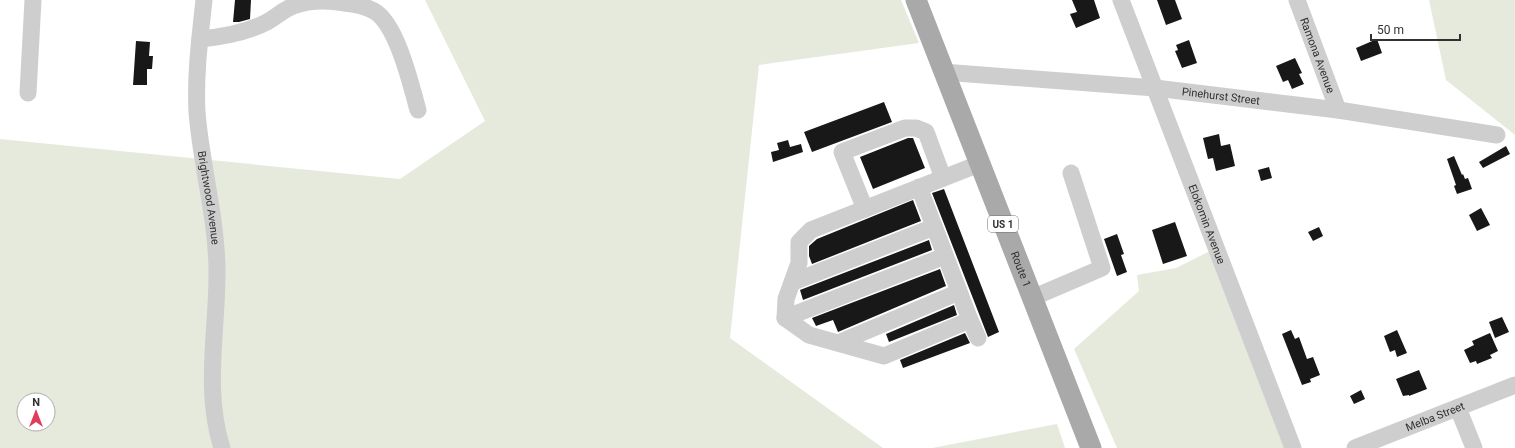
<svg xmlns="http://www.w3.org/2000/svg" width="1515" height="448" font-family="Roboto,sans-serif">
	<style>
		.green { fill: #e5eadd; fill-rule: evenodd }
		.building { fill: #181818 }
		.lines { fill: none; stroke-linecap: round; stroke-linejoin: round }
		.minor { stroke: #cecece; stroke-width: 17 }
		.major { stroke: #a9a9a9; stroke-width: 21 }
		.labels { text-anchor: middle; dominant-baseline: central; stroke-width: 4; stroke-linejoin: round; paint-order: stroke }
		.shield { fill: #fff; stroke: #6f6f6f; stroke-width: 1 }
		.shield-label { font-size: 10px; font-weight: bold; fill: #313131 }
		.street-label { font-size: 11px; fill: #313131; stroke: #fff }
	</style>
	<rect width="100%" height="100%" fill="#fff"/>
	<!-- green -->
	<path class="green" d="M425,0H901L919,43L759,65L730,338L883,448H0V139L400,179L485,121ZM24,400H48V424H24Z
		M1429,0H1515V135L1446,80Z
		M1210,251L1285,448H1117L1074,349L1139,291L1137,275L1176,268Z
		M1057,424L1065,448H932Z"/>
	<!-- building -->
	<path class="building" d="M235,0H251L250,19L239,22H233Z
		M1072,0H1094L1100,18L1076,28L1070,14L1077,12Z
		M1157,0H1175L1182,19L1166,25Z
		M1377,39L1382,53L1361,61L1356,48Z
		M1189,40L1197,63L1182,68L1175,51L1178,50L1176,45Z
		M136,41L150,42L149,56H153L152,69H147V85H133Z
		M1295,58L1302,73L1299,74L1304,84L1292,89L1288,80L1283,82L1276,66Z
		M884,102L892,122L812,152L804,132Z
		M1219,134L1221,146L1230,144L1235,166L1216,171L1213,158L1208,159L1203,138Z
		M908,138H913L925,168L873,189L860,157Z
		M788,140L790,147L801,144L803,152L773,162L771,152L779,150L777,143Z
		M1506,146L1510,154L1483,168L1479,162Z
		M1454,156L1462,175L1463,174L1465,179L1468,178L1472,189L1457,194L1454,186L1456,185L1447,159Z
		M1269,167L1272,178L1261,181L1258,170Z
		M944,189L999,332L988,337L932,193Z
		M913,200L921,221L812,264L809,256V246L817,239Z
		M1481,208L1490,225L1477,231L1469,215Z
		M1175,222L1187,256L1163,264L1152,230Z
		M1319,227L1323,236L1313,241L1308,232Z
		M1117,234L1124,254L1121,255L1127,272L1117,276L1104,239Z
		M929,240L932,250L803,300L800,290Z
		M940,269L946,286L838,332L833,320L816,326L812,318Z
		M954,305L957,315L889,342L886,334Z
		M1502,317L1509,332L1495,338L1489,322Z
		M1291,330L1295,339L1299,337L1307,359L1313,357L1320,375L1310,379L1311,382L1302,385L1282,334Z
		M1397,330L1407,353L1397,357L1395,350L1390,352L1384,336Z
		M965,333L970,343L903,368L900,360Z
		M1490,333L1498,351L1490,355L1492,358L1477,364L1476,361L1470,363L1464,350L1474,345L1472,341Z
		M1419,370L1427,389L1409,396V395L1403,396L1396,379Z
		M1361,390L1365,399L1354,404L1350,396Z"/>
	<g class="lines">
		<!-- minor -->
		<g class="minor">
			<path id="s1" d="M204,0C200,37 195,75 197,112C201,164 216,215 217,268C218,328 203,389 222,448"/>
			<path id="s2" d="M1121,0L1293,448"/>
			<path id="s3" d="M1297,0L1338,110"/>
			<path d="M200,39C223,37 246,33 267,22C276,17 283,10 293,6C310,0 327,0 344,3C354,4 365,6 374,11C397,24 411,85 418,110"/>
			<path id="s4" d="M943,72L1155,88L1338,110L1497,135"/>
			<path d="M28,93L33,0"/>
			<path d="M919,187L970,320L884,356L809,335L785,318L786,299L799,263V242L811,230L979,164"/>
			<path d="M865,209L842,152L905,128H916L926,132L943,178"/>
			<path d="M793,282L934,227"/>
			<path d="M1032,298L1102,268L1071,173"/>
			<path d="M785,318L945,256"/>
			<path d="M970,320L978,338"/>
			<path d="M838,343L959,292"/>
			<path d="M1458,408L1474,448"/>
			<path id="s5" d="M1355,448L1515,385"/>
		</g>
		<!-- major -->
		<path class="major" id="s6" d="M916,0L1091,448"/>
	</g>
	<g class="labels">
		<!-- shield labels -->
		<rect class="shield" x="988" y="216" width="30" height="16" rx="3"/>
		<g class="shield-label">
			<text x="1003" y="224">US 1</text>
		</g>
		<!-- street labels -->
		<g class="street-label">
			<text stroke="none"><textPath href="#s3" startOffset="59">Ramona Avenue</textPath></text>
			<text stroke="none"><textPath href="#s4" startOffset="279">Pinehurst Street</textPath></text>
			<text stroke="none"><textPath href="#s1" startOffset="199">Brightwood Avenue</textPath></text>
			<text stroke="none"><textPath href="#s2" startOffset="240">Elokomin Avenue</textPath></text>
			<text stroke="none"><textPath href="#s6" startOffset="289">Route 1</textPath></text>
			<text stroke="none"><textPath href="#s5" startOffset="86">Melba Street</textPath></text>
		</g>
	</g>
	<!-- north arrow -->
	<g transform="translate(36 412)"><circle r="19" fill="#ffffff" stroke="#adadad"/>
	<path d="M0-3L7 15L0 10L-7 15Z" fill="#e03b59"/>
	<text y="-6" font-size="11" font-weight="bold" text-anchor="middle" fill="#313131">N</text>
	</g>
	<!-- scale -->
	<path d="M1371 34v6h89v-6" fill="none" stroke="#313131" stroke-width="2"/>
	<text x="1377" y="34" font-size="12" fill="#313131" stroke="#ffffff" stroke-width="3" paint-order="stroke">50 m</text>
</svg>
